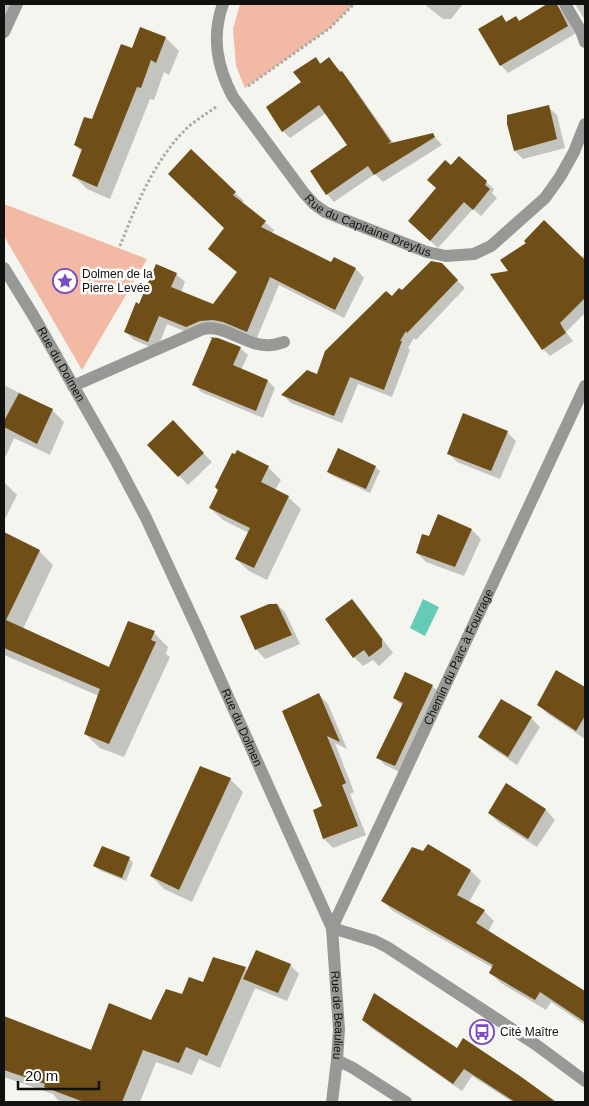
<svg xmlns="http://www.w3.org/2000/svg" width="589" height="1106" viewBox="0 0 589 1106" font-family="Arial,sans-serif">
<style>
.green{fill:#f2b9a5}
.water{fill:#63cbb6}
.shadow{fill:#0003}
.building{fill:#6f4e18}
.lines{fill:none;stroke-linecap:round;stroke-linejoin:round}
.path{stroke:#a9aaa5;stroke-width:3;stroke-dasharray:2.5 2.5;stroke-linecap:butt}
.service{stroke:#979997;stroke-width:12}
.minor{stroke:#979997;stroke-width:12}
.labels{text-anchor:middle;stroke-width:5;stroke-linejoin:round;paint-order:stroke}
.street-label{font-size:12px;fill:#11110f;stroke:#fffffe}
.poi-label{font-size:12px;fill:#11110f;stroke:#fffffe;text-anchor:start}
</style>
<rect width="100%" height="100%" fill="#f4f5ee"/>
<g class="green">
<polygon points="240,4 354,4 330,28 245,88 236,66 233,29"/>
<polygon points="4,204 147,259 82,370 4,236"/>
</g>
<polygon class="water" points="423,599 439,607 425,636 410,628"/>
<g class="shadow">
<polygon points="4,4 21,4 4,42"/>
<polygon points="424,4 463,4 451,19 443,19"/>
<polygon points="575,4 585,4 585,19 583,17"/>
<polygon points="557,5 564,13 575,34 508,73 501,65 501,17 511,28"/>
<polygon points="166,38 179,51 169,75 164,72 154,100 150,99 110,199 87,189 74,176 82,152 75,145 92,121 132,49"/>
<polygon points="316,58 322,64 329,59 349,80 394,144 433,135 442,145 383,182 375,174 334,202 327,194 311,171 349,145 326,113 290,138 283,131 303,83"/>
<polygon points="548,107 557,115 565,148 523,159 515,151 507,117"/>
<polygon points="459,158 494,189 492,193 497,198 481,216 473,209 438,248 417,229 437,189 451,167"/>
<polygon points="178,182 235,193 244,201 242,203 274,230 271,234 332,264 335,258 356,269 364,278 344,318 279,285 256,340 233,330 196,336 167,324 157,350 134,340 125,331 140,305 176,274 185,282 181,292 213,305 238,273 209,249 226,228"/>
<polygon points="585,254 585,313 566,332 573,341 550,356 543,349 581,258"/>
<polygon points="441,265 465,288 416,340 414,338 408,348 410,350 392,397 358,384 342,423 291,403 283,395 318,375 392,298"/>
<polygon points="240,348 248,355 241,370 268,381 275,388 263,418 201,392 194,384"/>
<polygon points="4,385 52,410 64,422 50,455 14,438 6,456 4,455"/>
<polygon points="173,422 212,462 188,485 149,445"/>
<polygon points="507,432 516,441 500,479 457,462 448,453"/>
<polygon points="268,467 281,480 275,490 288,497 301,509 267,580 249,571 236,559 249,533 223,520 210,508 219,489"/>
<polygon points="375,467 380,471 370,493 333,476 328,472"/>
<polygon points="4,482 17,495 4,521"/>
<polygon points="472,530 481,539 464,576 426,562 417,553 430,537"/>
<polygon points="4,533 39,551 53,565 23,629 110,669 154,633 168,647 166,654 170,657 124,757 100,748 85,734 99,696 4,655"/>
<polygon points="352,601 361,610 393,653 379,666 373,660 363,666 354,657"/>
<polygon points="276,603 285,612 300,644 265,659 256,649 241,617"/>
<polygon points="557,672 585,689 585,739 548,714 539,705"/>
<polygon points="432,686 440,693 402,773 385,765 378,758 403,706 394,698"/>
<polygon points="319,695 328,704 347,749 335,743 354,792 350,794 366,835 333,848 324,839 314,811 324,807"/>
<polygon points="531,718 540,727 517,765 489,746 480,737"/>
<polygon points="230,779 243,792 192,902 164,889 151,876"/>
<polygon points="506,785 546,810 555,820 537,847 498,822 489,813"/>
<polygon points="129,858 133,863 126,881 99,870 94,866"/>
<polygon points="471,871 481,881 469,902 484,911 494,921 488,932 585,992 585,1025 551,1002 546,1010 501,983 490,973 493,968 393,911 383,901"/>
<polygon points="290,965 299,974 287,1001 255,988 220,1068 199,1059 192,1075 156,1062 140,1102 65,1102 58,1100 53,1094 4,1077 4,1017 92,1052 152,1021 183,996 204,984 245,968 248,971"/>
<polygon points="363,1020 457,1050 486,1054 554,1102 512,1102 472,1076 462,1091 371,1028"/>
</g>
<g class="building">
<polygon points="547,4 557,4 568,26 500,66 478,29 502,15 506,22 516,16 519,21"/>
<polygon points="140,27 166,37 156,63 151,60 141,88 137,87 97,187 72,176 82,149 74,145 84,117 92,119 121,44 132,48"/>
<polygon points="316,57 320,64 329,57 340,72 342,71 391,142 387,144 433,133 435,137 374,175 368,166 326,195 310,171 347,145 319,105 282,132 266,107 301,82 293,72"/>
<polygon points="549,105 557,139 514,151 507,124 507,115"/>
<polygon points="191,149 236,192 233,195 266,221 261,227 331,262 334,257 356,268 335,310 270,277 247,332 223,322 213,320 200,321 186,327 159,316 148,342 124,332 136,302 139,304 156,264 177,273 171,287 213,304 237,272 208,249 224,228 168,174"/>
<polygon points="459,156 487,181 485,185 490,189 473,210 464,202 430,241 408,221 436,188 427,180 445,160 451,165"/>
<polygon points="544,220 585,260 585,298 560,323 566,333 542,350 490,274 508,271 500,260 526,243 524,241"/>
<polygon points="431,261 442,263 458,280 407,333 406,331 400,341 402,341 384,390 350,377 334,416 281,395 307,370 317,374 325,351 386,291 392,296 399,288 402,290"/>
<polygon points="209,337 218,338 241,347 233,365 268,380 256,411 192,385 212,338"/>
<polygon points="19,393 53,409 37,444 4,427 4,421"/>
<polygon points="463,413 508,431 491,471 447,454"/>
<polygon points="173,420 204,453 178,477 147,445"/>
<polygon points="338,448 376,466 366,489 327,472"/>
<polygon points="237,450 269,466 261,482 289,496 254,568 235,559 250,528 209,508 218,490 215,487 232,453 235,454"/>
<polygon points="438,514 472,529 455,567 416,553 422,534 429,536"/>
<polygon points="4,532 40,550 6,620 109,667 128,621 155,631 151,640 156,642 109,744 84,734 100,689 4,648"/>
<polygon points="352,599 382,639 382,647 369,657 364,650 353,658 325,619"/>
<polygon points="269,604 277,604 292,635 255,650 240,616"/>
<polygon points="556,670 585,687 585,716 576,731 537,705"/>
<polygon points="405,672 433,685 395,766 376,758 403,703 393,698"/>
<polygon points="319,693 340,742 327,736 346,783 342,785 358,826 323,839 313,810 322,806 282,711"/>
<polygon points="501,699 532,717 508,757 478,737"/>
<polygon points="200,766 231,778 179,890 150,876"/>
<polygon points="506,783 546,809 528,839 488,813"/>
<polygon points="428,844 471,870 457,895 485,910 476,923 585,991 585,1022 540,992 535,1000 489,973 493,965 381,901 412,847 423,851"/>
<polygon points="102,846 130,857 122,878 93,866"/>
<polygon points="256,950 291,964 278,993 243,979"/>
<polygon points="213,957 246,967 207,1056 186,1047 179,1063 143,1050 122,1102 84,1102 44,1087 45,1084 4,1070 4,1016 91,1050 109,1003 151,1020 166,989 182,994 189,977 203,982"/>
<polygon points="374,993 457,1048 463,1038 520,1076 556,1102 515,1102 464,1069 453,1084 362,1020"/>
</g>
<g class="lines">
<g class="path">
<polyline points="248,86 330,28 354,4"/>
<path d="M120 246C136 205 155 159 187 128 196 120 206 114 216 107"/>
</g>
<path class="service" d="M73 386 203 329C227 324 247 348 272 345 276 345 280 343 284 342"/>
<g class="minor">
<path id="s1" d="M223 4C211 37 217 67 233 97L304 193 314 204 325 212 427 252 446 256 474 254 491 246 545 198 560 177 574 152 585 124"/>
<polyline points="565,4 582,33 585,42"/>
<polyline points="4,32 17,4"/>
<path id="s2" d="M4 268 33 315 116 461 146 518 198 630 332 928 339 1029 337 1060 332 1102"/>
<path id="s3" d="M332 928 585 386"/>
<polyline points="332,928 375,941 387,947 535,1044 585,1081"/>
<polyline points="337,1060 353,1068 406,1102"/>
</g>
</g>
<defs>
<symbol id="sight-ring" viewBox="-11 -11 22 22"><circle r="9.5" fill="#fffffe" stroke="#794bc4" stroke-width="1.5"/><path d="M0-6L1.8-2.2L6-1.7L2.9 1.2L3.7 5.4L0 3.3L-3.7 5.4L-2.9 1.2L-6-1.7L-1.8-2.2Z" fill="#794bc4"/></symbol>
<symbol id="bus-ring" viewBox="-11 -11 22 22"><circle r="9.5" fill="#fffffe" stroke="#794bc4" stroke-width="1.5"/><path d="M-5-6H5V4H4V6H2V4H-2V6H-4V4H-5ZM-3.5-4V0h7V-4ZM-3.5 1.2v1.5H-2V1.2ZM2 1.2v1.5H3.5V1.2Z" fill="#794bc4"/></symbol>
</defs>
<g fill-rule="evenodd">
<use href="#sight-ring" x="51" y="267" width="28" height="28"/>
<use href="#bus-ring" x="468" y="1018" width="28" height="28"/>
</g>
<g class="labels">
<g class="street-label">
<text dy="4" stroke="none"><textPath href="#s1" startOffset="289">Rue du Capitaine Dreyfus</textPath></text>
<text dy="4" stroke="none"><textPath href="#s2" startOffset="112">Rue du Dolmen</textPath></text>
<text dy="4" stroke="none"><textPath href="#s3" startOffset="299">Chemin du Parc à Fourrage</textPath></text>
<text dy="4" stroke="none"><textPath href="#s2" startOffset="518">Rue du Dolmen</textPath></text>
<text dy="4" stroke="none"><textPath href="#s2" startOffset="825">Rue de Beaulieu</textPath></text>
</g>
<g class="poi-label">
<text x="82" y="278">Dolmen de la<tspan x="82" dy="14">Pierre Levée</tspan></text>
<text x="500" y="1036">Cité Maître</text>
</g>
</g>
<rect width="589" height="1106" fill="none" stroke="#11110f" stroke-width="10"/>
<path d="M18 1081v8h81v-8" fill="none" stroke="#11110f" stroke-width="2.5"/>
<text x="25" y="1081" font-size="15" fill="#11110f" stroke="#fffffe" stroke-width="4" paint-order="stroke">20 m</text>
</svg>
